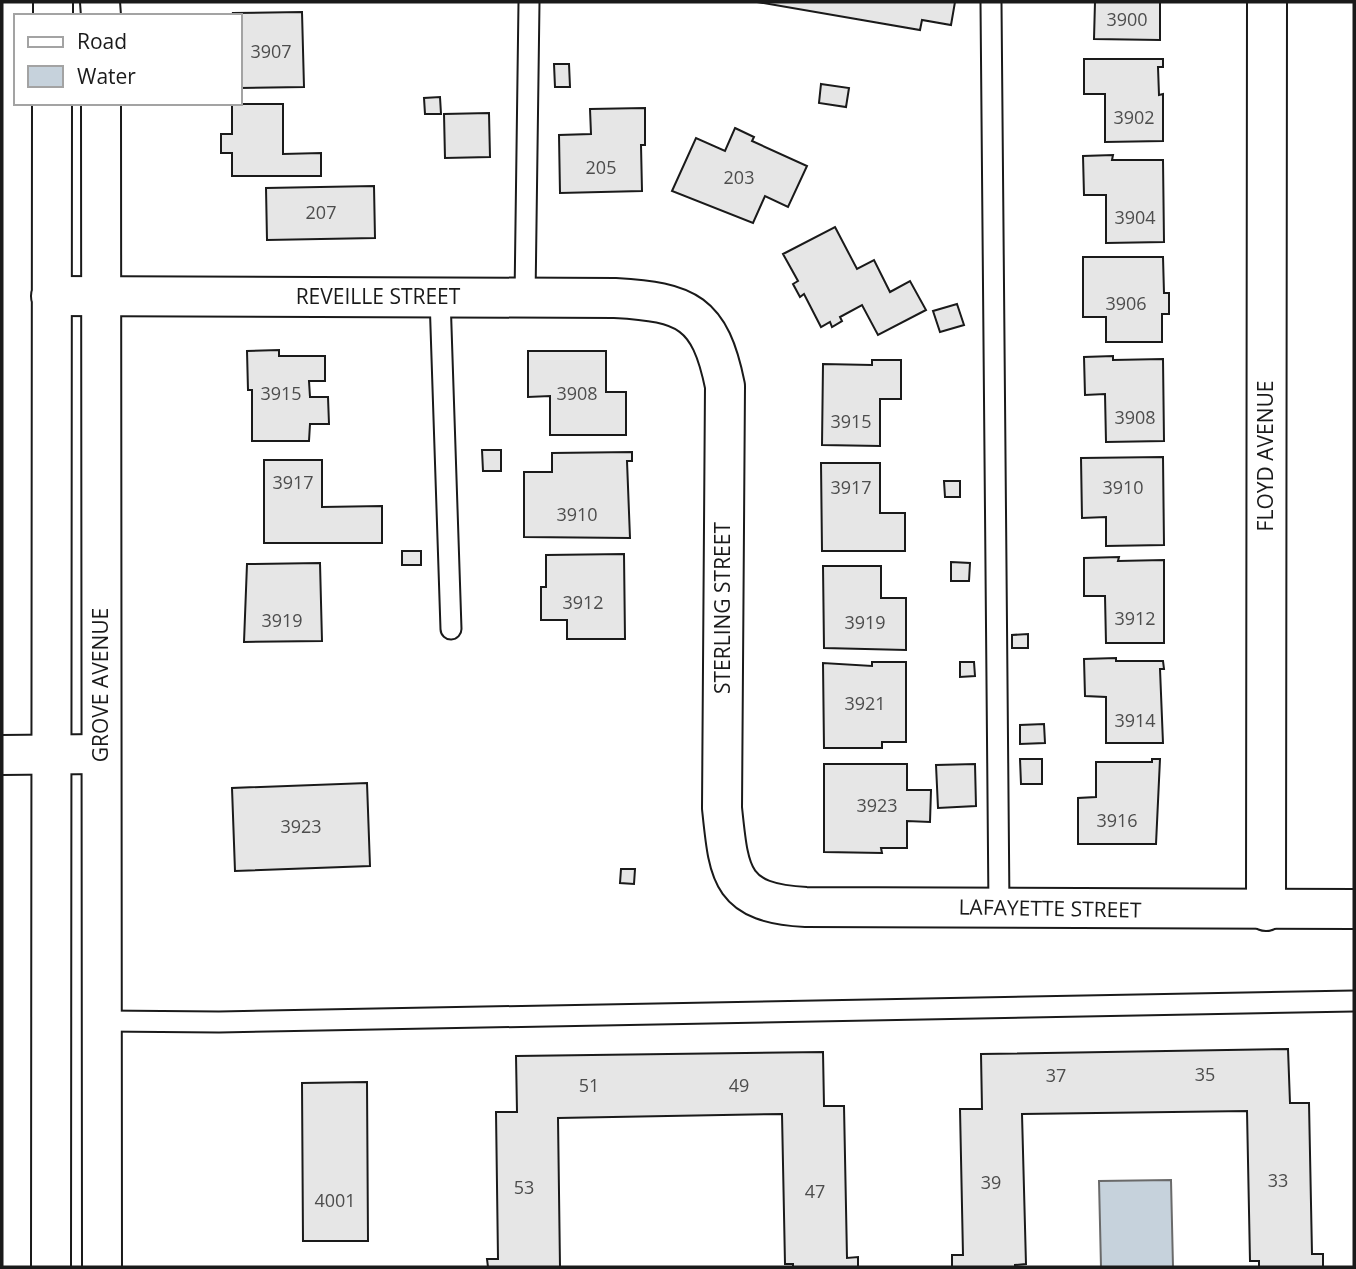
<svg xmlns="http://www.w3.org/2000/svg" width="1356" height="1269" viewBox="0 0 1356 1269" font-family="'Open Sans',sans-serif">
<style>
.water{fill:#c6d2dc;stroke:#6a6a6a;stroke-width:2}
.building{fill:#e6e6e6;stroke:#1a1a1a;stroke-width:2}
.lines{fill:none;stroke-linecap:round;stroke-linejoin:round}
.lane-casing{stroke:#1a1a1a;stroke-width:23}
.street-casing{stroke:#1a1a1a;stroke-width:42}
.secondary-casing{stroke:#1a1a1a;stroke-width:42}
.lane{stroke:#fff;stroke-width:19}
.street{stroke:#fff;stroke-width:38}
.secondary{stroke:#fff;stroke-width:38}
.labels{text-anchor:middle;stroke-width:5;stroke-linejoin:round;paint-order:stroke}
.number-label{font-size:18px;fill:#4d4d4d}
.street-label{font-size:21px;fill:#1a1a1a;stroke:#fff}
</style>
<rect width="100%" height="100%" fill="#fff"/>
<polygon class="water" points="1171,1180 1173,1267 1101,1267 1099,1181"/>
<g class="building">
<polygon points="757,2 955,2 951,25 922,20 920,30"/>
<polygon points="1095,2 1160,2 1160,40 1094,39"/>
<polygon points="302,12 304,87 240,88 240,16 232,13"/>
<polygon points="1084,59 1163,59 1163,67 1158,67 1159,95 1163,94 1163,141 1105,142 1105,94 1084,94"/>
<polygon points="554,64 569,64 570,87 555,87"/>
<polygon points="821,84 849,88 846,107 819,103"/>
<polygon points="440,97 441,114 425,114 424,98"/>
<polygon points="232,104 283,104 283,154 321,153 321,176 232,176 232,153 221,153 221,134 232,134"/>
<polygon points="645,108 645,145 641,145 642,191 560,193 559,135 591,134 590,109"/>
<polygon points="489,113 490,157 445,158 444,114"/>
<polygon points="735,128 754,137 752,141 807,166 788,207 765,196 753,223 672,191 696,138 725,151"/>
<polygon points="1113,155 1112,160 1163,160 1164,242 1106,243 1106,195 1084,195 1083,156"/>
<polygon points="374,186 375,238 267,240 266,188"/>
<polygon points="835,227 857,269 874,260 890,292 910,281 926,310 878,335 862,305 840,317 842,321 832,327 830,322 821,327 804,294 800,297 793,284 798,281 783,254"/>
<polygon points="1083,257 1163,257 1164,293 1169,293 1169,314 1162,314 1162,342 1106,342 1106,317 1083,317"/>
<polygon points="957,304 964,325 940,332 933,311"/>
<polygon points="279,350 279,356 325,356 325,381 309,381 310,397 328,397 329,424 310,424 309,441 252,441 252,390 248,390 247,351"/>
<polygon points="528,351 606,351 606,392 626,392 626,435 550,435 550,396 528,397"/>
<polygon points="1113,356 1113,360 1163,359 1164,441 1106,442 1105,394 1085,395 1084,357"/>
<polygon points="872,360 901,360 901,399 880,399 880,446 822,445 823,364 872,365"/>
<polygon points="482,450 501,450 501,471 483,471"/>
<polygon points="632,452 632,461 627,461 630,538 524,537 524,472 552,472 552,453"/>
<polygon points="1163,457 1164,545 1106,546 1106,517 1082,518 1081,458"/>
<polygon points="264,460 322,460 322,507 382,506 382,543 264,543"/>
<polygon points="821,463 880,463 880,513 905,513 905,551 822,551"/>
<polygon points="944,481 960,481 960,497 945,497"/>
<rect x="402" y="551" width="19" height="14"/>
<polygon points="624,554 625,639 567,639 567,620 541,620 541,587 546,587 546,555"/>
<polygon points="1119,557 1118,561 1164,560 1164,643 1106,643 1105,596 1084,596 1084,558"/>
<polygon points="951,562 970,563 969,581 951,581"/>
<polygon points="320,563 322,641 244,642 247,564"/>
<polygon points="823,566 881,566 881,598 906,598 906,650 824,648"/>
<polygon points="1028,634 1028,648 1012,648 1012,635"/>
<polygon points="1116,658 1116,661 1163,661 1164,669 1160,669 1163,743 1106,743 1106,697 1085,696 1084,659"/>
<polygon points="872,662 906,662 906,742 882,742 882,748 824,748 823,663 872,666"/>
<polygon points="960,662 974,662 975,676 960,677"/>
<polygon points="1044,724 1045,743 1020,744 1020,725"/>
<polygon points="1020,759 1042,759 1042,784 1021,784"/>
<polygon points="1152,759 1160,759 1156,844 1078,844 1078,798 1096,797 1096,762 1152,762"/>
<polygon points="824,764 907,764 907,790 931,790 930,822 907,821 907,848 881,848 882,853 824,852"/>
<polygon points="975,764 976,806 938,808 936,765"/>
<polygon points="367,783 370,866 235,871 232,788"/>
<polygon points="621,869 635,869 634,884 620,883"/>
<polygon points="1288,1049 1290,1103 1309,1103 1312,1254 1323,1254 1323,1267 1259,1267 1259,1261 1250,1261 1247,1111 1022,1114 1026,1264 1015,1265 1015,1267 952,1267 952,1255 963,1255 960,1109 982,1109 981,1054"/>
<polygon points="823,1052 824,1106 844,1106 847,1258 858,1257 858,1267 793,1267 793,1264 785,1264 782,1114 558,1118 560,1267 488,1267 487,1259 498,1259 496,1112 517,1112 516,1056"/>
<polygon points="367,1082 368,1241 303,1241 302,1083"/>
</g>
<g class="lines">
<defs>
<g id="lane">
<polyline points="991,2 999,908"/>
<polyline points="440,297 451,629"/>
<polyline points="525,298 529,2"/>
<polyline points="104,1021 219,1022 1354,1001"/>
</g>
<g id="street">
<path d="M51 296 615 298C687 302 710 312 725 386L722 808C729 875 730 903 806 907L1354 909"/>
<polyline points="2,755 101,754"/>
<polyline points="1266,911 1267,2"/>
</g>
<g id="secondary">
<polyline points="100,2 101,16"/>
<polyline points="53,16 53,2"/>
<polyline points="101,103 102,1267"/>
<polyline points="51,1267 52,103"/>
</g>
</defs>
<use href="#lane" class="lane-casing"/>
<use href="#street" class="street-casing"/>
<use href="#secondary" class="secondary-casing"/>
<use href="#lane" class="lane"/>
<use href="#street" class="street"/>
<use href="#secondary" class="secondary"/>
</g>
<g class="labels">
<g class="number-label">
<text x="1127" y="26">3900</text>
<text x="271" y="58">3907</text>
<text x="1134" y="124">3902</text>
<text x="601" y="174">205</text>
<text x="739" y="184">203</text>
<text x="321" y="219">207</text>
<text x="1135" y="224">3904</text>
<text x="1126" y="310">3906</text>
<text x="281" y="400">3915</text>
<text x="577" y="400">3908</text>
<text x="1135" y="424">3908</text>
<text x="851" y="428">3915</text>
<text x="293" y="489">3917</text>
<text x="851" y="494">3917</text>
<text x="1123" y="494">3910</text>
<text x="577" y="521">3910</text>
<text x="583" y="609">3912</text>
<text x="1135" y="625">3912</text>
<text x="282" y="627">3919</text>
<text x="865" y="629">3919</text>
<text x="865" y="710">3921</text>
<text x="1135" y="727">3914</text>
<text x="877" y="812">3923</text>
<text x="1117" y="827">3916</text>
<text x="301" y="833">3923</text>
<text x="1205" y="1081">35</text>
<text x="1056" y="1082">37</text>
<text x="589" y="1092">51</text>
<text x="739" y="1092">49</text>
<text x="1278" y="1187">33</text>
<text x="991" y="1189">39</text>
<text x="524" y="1194">53</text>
<text x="815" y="1198">47</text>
<text x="335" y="1207">4001</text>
</g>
<g class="street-label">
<text x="378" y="304">REVEILLE STREET</text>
<text transform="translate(1266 456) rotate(-90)" y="7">FLOYD AVENUE</text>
<text transform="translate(723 608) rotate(-90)" y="7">STERLING STREET</text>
<text transform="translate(101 685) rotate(-90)" y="7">GROVE AVENUE</text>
<text transform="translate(1050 909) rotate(1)" y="7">LAFAYETTE STREET</text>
</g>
</g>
<rect width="1356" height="1269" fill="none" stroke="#1a1a1a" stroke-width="7"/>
<rect x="14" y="14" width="228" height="91" fill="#ffffff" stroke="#a3a3a3" stroke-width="2"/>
<rect x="28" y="37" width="35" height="10" fill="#ffffff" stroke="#a3a3a3" stroke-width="2"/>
<text x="77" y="49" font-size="21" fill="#1a1a1a">Road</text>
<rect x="28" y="66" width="35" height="21" fill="#c6d2dc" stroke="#a3a3a3" stroke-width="2"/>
<text x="77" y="84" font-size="21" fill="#1a1a1a">Water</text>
</svg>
